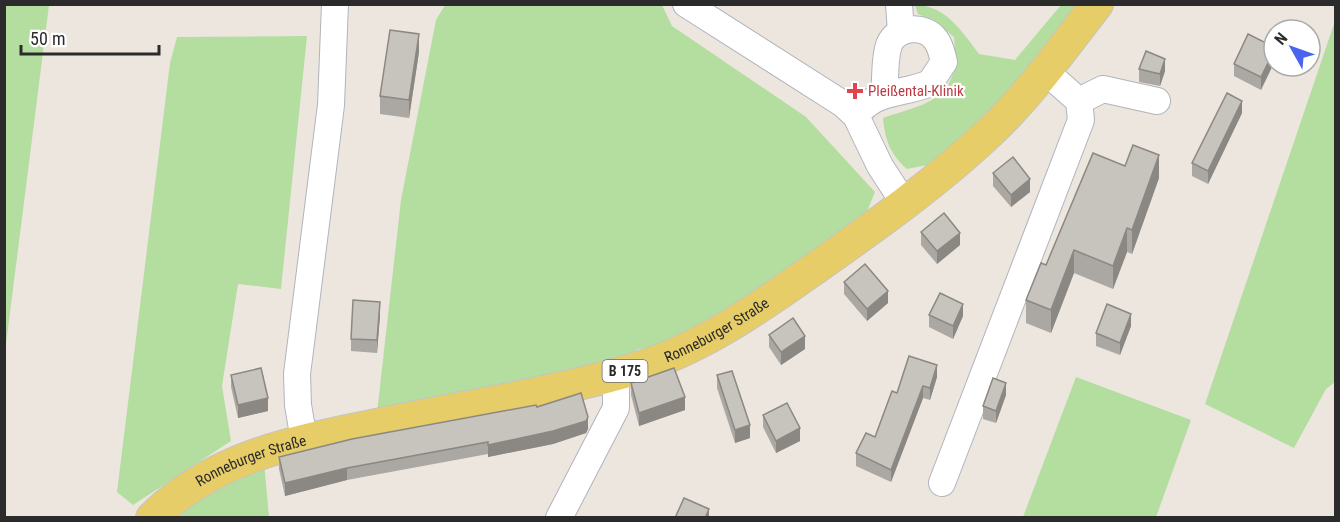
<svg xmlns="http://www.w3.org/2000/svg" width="1340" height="522" viewBox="0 0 1340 522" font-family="'Roboto Condensed',sans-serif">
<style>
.green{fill:#b3de9f}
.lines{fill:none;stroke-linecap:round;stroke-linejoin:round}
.minor-casing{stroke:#b1b4bd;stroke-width:28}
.major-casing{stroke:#c4c4c4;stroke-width:34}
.minor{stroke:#fff;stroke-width:26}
.major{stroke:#e7cd68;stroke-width:32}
.wall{fill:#aba8a3}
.shaded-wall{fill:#8b8884}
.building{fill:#c7c3bd;stroke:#8b8884;stroke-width:1.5}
.health-dot{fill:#e0444e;stroke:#fff;stroke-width:2}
.labels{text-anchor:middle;stroke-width:4.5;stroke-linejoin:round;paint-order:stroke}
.shield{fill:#fff;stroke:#6b6b6b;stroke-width:1.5}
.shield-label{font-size:14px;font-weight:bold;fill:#2b2b2b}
.health-label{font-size:15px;fill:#be3a42;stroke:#fff;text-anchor:start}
.street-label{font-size:15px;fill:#2b2b2b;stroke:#fff}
</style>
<rect width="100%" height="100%" fill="#ece6de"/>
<g class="green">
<polygon points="5,4 49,5 5,352 4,5"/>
<polygon points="445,5 662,5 672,26 806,117 875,192 864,219 827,241 815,255 765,290 665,346 639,349 613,363 377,413 401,200 436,20"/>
<path d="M915 5C946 5 962 32 979 54L1015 60 1061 5H1079L1004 95 955 143 927 165 907 169C890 154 885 140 883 118 932 102 961 99 954 37L935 21 918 14Z"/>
<polygon points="1335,21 1335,382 1326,389 1294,448 1205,404"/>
<polygon points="307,36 281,289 238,284 222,386 231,441 133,505 117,492 170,63 177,37"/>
<polygon points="1076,377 1191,420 1156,517 1023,517"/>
<polygon points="264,462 269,517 168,518"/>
</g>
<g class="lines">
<defs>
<g id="minor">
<polyline points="686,4 843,104 856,116 880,166 904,203"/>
<polyline points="899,4 901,32"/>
<polyline points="1045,71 1079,101 1103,89 1157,101"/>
<path d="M856 116C875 89 903 95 930 83L944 62C942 54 941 47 936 40 925 24 896 26 889 45 884 59 886 78 884 93"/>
<polyline points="304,440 298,405 297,374 331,105 335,4"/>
<polyline points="942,483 1081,120 1079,101"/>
<polyline points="559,518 616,408 616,374"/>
</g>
<g id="major">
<path id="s1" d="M152 518C217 453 305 440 391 422 474 405 560 392 641 367 705 346 760 307 814 269 875 226 936 183 990 132 1030 94 1063 48 1097 4"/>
</g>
</defs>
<use href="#minor" class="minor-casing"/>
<use href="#major" class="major-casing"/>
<use href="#minor" class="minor"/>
<use href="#major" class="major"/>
</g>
<g class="wall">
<polygon points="1274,47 1261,90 1234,76 1234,64"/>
<polygon points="419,52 409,118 380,114 380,96"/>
<polygon points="1139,69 1165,71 1160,86 1139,82"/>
<polygon points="1242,113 1208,184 1192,176 1192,163"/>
<polygon points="993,173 1030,192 1011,207 993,186"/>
<polygon points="1159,178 1132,254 1127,252 1113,289 1074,273 1051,333 1026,323 1026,300 1046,265"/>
<polygon points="921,232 960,245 937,264 921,245"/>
<polygon points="844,282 888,303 867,321 844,294"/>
<polygon points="380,315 377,353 351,351 351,339"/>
<polygon points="929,315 963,316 953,339 929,327"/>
<polygon points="1131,326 1120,355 1096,346 1096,333"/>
<polygon points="769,335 805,349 781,365 769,347"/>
<polygon points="231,375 268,411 238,418 231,387"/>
<polygon points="717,375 750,438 735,443 717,388"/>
<polygon points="937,377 930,400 923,398 891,482 856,466 856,453 875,437 897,393"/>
<polygon points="631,383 685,410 639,426 631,395"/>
<polygon points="1006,395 996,423 983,419 983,406"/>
<polygon points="537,407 588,429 586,433 553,444 488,457 488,454 347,480 285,496 279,469 279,457"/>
<polygon points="763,415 800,441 776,453 763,427"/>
</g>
<g class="shaded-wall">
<polygon points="419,34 419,52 409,118 409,100"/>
<polygon points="1274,51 1274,63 1261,90 1261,77"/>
<polygon points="1165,59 1165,71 1160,86 1160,74"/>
<polygon points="1242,101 1242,113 1208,184 1208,171"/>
<polygon points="1159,155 1159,178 1132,254 1132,230"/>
<polygon points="1030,179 1030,192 1011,207 1011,195"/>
<polygon points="1127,228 1127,252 1113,289 1113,266"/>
<polygon points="960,233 960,245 937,264 937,251"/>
<polygon points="1074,250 1074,273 1051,333 1051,310"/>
<polygon points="888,291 888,303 867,321 867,309"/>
<polygon points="380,302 380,315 377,353 377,340"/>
<polygon points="963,304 963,316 953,339 953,326"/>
<polygon points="1131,314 1131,326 1120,355 1120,343"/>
<polygon points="805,336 805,349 781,365 781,352"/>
<polygon points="937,365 937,377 930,400 930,388"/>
<polygon points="1006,383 1006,395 996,423 996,411"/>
<polygon points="923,386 923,398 891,482 891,470"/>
<polygon points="685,397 685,410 639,426 639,413"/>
<polygon points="268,398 268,411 238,418 238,405"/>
<polygon points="588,417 588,429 586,433 553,444 488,457 488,445"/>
<polygon points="750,425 750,438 735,443 735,430"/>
<polygon points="800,428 800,441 776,453 776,441"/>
<polygon points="347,468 347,480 285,496 285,483"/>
<polygon points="709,509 709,518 705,518"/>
</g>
<g class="building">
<polygon points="390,30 419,34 409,100 380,96"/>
<polygon points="1248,34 1274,47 1274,51 1261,77 1234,64"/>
<polygon points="1146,51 1165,59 1160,74 1139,69"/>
<polygon points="1227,93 1242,101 1208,171 1192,163"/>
<polygon points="1133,145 1159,155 1132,230 1127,228 1113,266 1074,250 1051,310 1026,300 1041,263 1046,265 1093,153 1125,166"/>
<polygon points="1013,157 1030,179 1011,195 993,173"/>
<polygon points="944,213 960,233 937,251 921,232"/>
<polygon points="865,264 888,291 867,309 844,282"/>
<polygon points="940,293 963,304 953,326 929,315"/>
<polygon points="353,300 380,302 377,340 351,339"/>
<polygon points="1107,304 1131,314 1120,343 1096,333"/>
<polygon points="793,318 805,336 781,352 769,335"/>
<polygon points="909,356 937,365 930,388 923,386 891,470 856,453 866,433 875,437 892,391 897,393"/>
<polygon points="261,368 268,398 238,405 231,375"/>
<polygon points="674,368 685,397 639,413 631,383"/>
<polygon points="732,371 750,425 735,430 717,375"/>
<polygon points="993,378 1006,383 996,411 983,406"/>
<polygon points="581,393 588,417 586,421 553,431 488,445 488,442 347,468 285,483 279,457 352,439 536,405 537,407"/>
<polygon points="787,403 800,428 776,441 763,415"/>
<polygon points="684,498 709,509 705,518 675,518"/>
</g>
<path class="health-dot" d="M852 82h6v6h6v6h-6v6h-6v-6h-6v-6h6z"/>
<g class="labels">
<rect class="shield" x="602.5" y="360" width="45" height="22" rx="4.5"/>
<g class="shield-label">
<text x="625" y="376">B 175</text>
</g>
<g class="health-label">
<text x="868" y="96">Pleißental-Klinik</text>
</g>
<g class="street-label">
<text dy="5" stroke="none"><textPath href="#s1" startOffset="602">Ronneburger Straße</textPath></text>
<text dy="5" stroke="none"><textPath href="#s1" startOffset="116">Ronneburger Straße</textPath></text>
</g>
</g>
<rect width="1340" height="522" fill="none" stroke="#2b2b2b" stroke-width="12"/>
<g transform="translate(1292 48) rotate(310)"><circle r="28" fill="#ffffff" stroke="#aaaaaa" stroke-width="1.5"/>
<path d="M0-4.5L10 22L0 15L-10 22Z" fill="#4a64ed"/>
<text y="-9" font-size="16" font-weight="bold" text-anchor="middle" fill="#2b2b2b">N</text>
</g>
<path d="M21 45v9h138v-9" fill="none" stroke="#2b2b2b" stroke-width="3"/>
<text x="30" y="45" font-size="18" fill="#2b2b2b" stroke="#ffffff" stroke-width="4.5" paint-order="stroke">50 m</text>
</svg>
